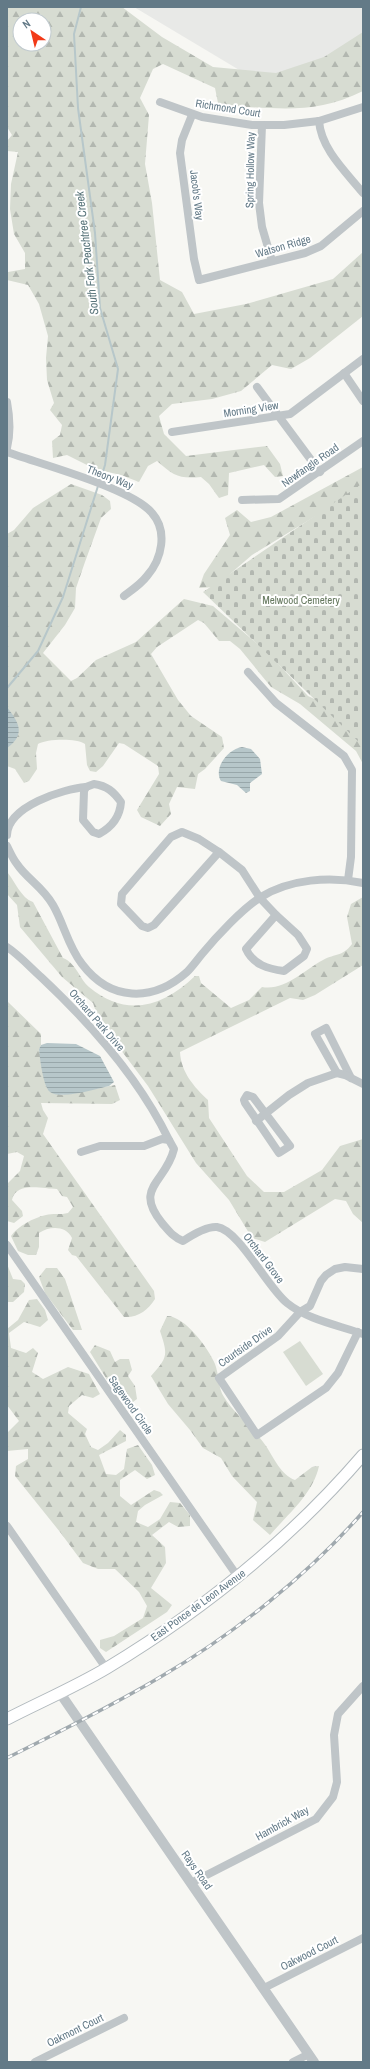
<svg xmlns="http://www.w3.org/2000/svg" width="370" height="2069" viewBox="0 0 370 2069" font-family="'Archivo Narrow',sans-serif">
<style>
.built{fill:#e8e9e7}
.forest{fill:url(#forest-firs);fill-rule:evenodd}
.cemetery{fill:url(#cemetery-stones)}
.garden{fill:#d7dcd2}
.water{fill:url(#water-rules)}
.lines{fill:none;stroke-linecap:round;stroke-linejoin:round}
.stream{stroke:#b7c7ca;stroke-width:2}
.secondary-casing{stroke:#b1b9bd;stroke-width:13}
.minor{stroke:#bfc5c8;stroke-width:8}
.tertiary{stroke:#bfc5c8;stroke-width:10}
.secondary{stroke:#fff;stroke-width:11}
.rail-casing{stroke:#a0a9ae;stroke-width:3.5}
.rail{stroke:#fff;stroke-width:2;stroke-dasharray:6;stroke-linecap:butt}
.labels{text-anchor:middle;stroke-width:4;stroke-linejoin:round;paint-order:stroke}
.street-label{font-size:11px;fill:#637a87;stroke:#fff}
.park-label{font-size:11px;fill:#66795f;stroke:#fff}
.water-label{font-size:12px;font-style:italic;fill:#5a767c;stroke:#fff}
</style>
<defs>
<pattern id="forest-firs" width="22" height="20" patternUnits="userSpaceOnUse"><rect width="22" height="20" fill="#d7dcd2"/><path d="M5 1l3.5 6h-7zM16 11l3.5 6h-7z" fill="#b2b7b0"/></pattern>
<pattern id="cemetery-stones" width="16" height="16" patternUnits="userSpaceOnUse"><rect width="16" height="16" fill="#d7dcd2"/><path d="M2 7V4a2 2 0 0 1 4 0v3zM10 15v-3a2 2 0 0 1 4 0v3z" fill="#b2b7b0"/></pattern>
<pattern id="water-rules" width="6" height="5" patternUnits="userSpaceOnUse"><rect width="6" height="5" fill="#b7c7ca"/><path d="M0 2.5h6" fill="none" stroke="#98a7aa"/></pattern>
</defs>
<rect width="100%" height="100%" fill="#f7f7f3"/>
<polygon class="built" points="134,7 363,7 363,52 293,102"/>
<g class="forest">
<path d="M7 7H122L162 37 213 67 276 73 324 57 363 32V91C315 115 279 108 228 106L218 103 215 88 163 64 153 69 140 98 149 115 145 164 152 203 160 280 182 292 194 314 246 304 333 279 363 252V316L310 358 291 369 272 365 241 391 212 399 172 404 159 416 164 434 186 456 267 446 280 464 283 476 275 477 264 465 229 473 228 495 219 498 209 484 201 477C179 479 174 476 157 461L148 466 139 482 121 475 95 469 67 455 53 458 52 441 60 435 62 425 50 410 54 403 47 380 46 358 48 336 39 304 28 285 7 280 8 272 25 269V253L14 234 10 209 11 184 18 152 7 151V141L12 135 7 127ZM20 20H44V44H20Z"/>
<polygon points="363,467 363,487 252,555 215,587 199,588 204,574 230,535 225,518 237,510 251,522 271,517"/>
<path d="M71 484 102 495 110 501 111 509 101 518 85 562 76 588 75 608 65 625 43 653 71 681 77 678 96 660 136 642 184 599 213 606 268 653 308 696 331 707 363 735V764L356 751 300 704 271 687 240 649 230 641H219L204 623 198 620 157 647 151 654 178 700 191 716 222 737 224 748 205 769 198 774 195 789 177 787 169 804 171 814 160 826 141 817 137 810 159 774 158 766 124 744 119 743 103 766 96 772 90 771 87 765 85 744C76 738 47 739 38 744L36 753 37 769 29 781 24 783 15 769 7 766V534L14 530 33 508Z"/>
<path d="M7 872C15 881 21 898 33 902L63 958C76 963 79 978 89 987 126 1018 163 1007 195 976H199L201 983 231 1008 249 1000 262 987C285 991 304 970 323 960 336 953 342 957 352 944L347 917 351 904 363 897V965L315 995 303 1000 290 998 180 1052C181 1072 194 1087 208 1100L209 1118 247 1176 264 1192H284L322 1170 340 1146 363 1139V1223L353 1214 346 1201 335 1199 265 1242 252 1238 229 1200 196 1163 148 1086 99 1021 93 1003 62 977 20 927 17 905 7 894Z"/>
<path d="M7 1001 41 1034V1045L39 1049 50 1092 62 1095 115 1085 120 1100 112 1104 41 1103 43 1110 48 1118 43 1134 154 1291 155 1299C148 1310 138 1318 124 1317L76 1256 72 1255 68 1250 72 1238C66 1225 49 1226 39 1233V1247L36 1255H28L18 1251 11 1236C18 1226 33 1218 46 1215 52 1213 61 1215 68 1213L73 1207 67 1197 62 1196 57 1189C43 1189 16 1181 12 1200L22 1211 23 1216 14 1223 7 1221V1184L20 1171 24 1156 17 1152 7 1154Z"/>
<polygon points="7,1264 13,1279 21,1280 25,1284 24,1292 13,1302 7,1302"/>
<polygon points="46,1268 57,1268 65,1279 82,1330 73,1330 45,1293 39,1277"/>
<polygon points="37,1299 45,1310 48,1320 40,1327 24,1322 9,1333 11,1348 26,1353 33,1348 38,1353 32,1372 43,1379 68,1367 89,1374 100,1394 93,1398 82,1395 69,1406 68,1413 87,1429 85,1434 91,1447 98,1450 108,1443 120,1430 126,1435 126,1441 99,1455 106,1474 116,1475 124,1469 127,1449 138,1445 152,1465 155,1475 147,1479 135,1470 120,1480 120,1496 131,1505 154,1490 160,1492 163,1495 145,1505 138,1511 136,1522 148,1527 160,1519 170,1502 180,1503 190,1515 190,1526 178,1527 169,1522 152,1535 165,1547 166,1563 151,1588 172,1605 167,1612 106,1652 100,1648 100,1640 114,1636 143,1618 147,1606 139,1592 115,1569 98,1569 83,1563 60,1532 15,1476 16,1466 28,1459 28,1449 7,1451 7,1433 19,1421 7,1405 7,1329 18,1320 29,1300"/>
<path d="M167 1316C185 1316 209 1349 215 1364 219 1374 218 1388 224 1397 235 1415 254 1428 266 1446 274 1458 281 1475 295 1480L312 1467 319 1466C313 1494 288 1514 270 1535L253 1520 257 1502 232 1476 221 1458 203 1448 190 1430 168 1404 151 1376C168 1357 168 1355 160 1331Z"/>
<polygon points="95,1345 110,1351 115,1362 120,1359 129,1359 132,1370 128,1376 135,1386 137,1399 129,1405 117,1396 90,1352"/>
</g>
<polygon class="cemetery" points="363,483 363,746 203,592"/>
<polygon class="garden" points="300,1341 323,1374 306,1386 283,1352"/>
<g class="water">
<path d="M7 707C19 723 26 734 7 748Z"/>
<path d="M242 747 251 749 260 759 262 774 250 783V791L246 793 237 785 221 781C213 768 228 749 242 747Z"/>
<path d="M47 1043 76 1044 100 1056 114 1082 109 1086C96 1089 60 1100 50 1092 43 1086 40 1059 39 1049L41 1045Z"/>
</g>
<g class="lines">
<g class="stream">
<polyline points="81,7 74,34 78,108 95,233 100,308 118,369 105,465 100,481"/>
<polyline points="7,688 38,651 63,597 98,486"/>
</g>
<defs>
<path id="secondary" d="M7 1719C40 1702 75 1687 107 1668 203 1610 290 1540 363 1455"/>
</defs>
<use href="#secondary" class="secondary-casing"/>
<g class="minor">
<polyline points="160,102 202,117 252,125 284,125 319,121 363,107"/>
<polyline points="192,115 182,140 180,153 194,259 199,280 305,253 321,246 363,211"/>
<path d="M319 121C321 149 346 172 363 193"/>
<polyline points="262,125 259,203 262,227 272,261"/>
<polyline points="344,373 363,401"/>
<polyline points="257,387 320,472"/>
<path d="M7 402C10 418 11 432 7 448"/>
<polyline points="172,432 290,414 363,359"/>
<path d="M7 452C40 464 131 488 152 513 168 531 162 559 147 576 141 584 132 590 124 596"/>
<polyline points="242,500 279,499 363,441"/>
<polyline points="248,672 276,703 344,756 352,770 351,857 348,880"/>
<path d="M94 784C107 786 113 791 121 802 120 816 112 827 99 834L93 832 83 820 84 791 86 787Z"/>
<polygon points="182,832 199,839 219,852 154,925 148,928 142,926 121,904 122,894 171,837"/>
<path d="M7 835C8 806 63 789 86 787"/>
<path d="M7 846C10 852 13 859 17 864 26 878 43 887 53 905 64 924 68 946 82 964 110 1001 152 1003 187 972 192 967 197 960 202 954 216 937 243 908 261 897 290 879 330 876 363 883"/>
<polyline points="219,852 242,870 260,898 276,915"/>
<path d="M276 915 298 935 307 949 304 956 284 971C269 969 253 965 246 949Z"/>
<path d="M7 947C19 955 30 967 41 977 90 1023 140 1080 169 1140"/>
<polyline points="337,1073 315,1034 326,1028 351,1078"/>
<polygon points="247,1095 253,1097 290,1146 279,1153 245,1103 244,1100"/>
<polyline points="256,1121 289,1095 308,1083 337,1073 345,1075 363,1084"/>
<path d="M81 1152 100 1146H144L162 1139 169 1140 174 1149C166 1183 133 1187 162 1223 169 1231 173 1237 183 1241 192 1235 206 1226 217 1227 239 1230 267 1287 287 1303 308 1320 338 1325 363 1334"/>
<polyline points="7,1245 238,1577"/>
<polyline points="358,1332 338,1373 326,1388 257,1435 219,1378 278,1336 300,1312 310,1306 321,1281 326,1275 335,1269 345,1267 363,1269"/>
<polyline points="7,1526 106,1668"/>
<polyline points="191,1883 316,1819 333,1797 337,1782 334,1735 338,1714 363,1686"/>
<polyline points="264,1988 363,1938"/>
<polyline points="35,2062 124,2018"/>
<polyline points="293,2062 309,2054"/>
</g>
<polyline class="tertiary" points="60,1693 314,2062"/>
<use href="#secondary" class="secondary"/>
<defs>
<path id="rail" d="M7 1758C59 1732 112 1706 162 1676 234 1634 308 1575 363 1512"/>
</defs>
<use href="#rail" class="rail-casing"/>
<use href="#rail" class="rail"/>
</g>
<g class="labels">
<g class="street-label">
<text transform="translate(228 108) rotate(9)" y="4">Richmond Court</text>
<text transform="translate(250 170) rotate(-89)" y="4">Spring Hollow Way</text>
<text transform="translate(197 195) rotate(83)" y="4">Jacob's Way</text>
<text transform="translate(283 246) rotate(-16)" y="4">Watson Ridge</text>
<text transform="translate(251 409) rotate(-9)" y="4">Morning View</text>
<text transform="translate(310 465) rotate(-35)" y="4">Newfangle Road</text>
<text transform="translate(110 477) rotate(21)" y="4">Theory Way</text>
<text transform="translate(97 1020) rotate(49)" y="4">Orchard Park Drive</text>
<text transform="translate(264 1258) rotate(53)" y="4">Orchard Grove</text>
<text transform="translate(245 1346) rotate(-35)" y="4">Courtside Drive</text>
<text transform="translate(131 1405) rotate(55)" y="4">Sagewood Circle</text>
<text transform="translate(198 1605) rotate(-36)" y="4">East Ponce de Leon Avenue</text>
<text transform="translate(282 1823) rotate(-29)" y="4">Hambrick Way</text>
<text transform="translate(197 1870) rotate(55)" y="4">Rays Road</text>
<text transform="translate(309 1953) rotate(-27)" y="4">Oakwood Court</text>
<text transform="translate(75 2030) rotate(-26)" y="4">Oakmont Court</text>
</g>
<g class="park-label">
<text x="301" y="604">Melwood Cemetery</text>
</g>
<g class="water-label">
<text transform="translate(87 253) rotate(-97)" y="4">South Fork Peachtree Creek</text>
</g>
</g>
<rect width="370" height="2069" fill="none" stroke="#637a87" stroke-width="16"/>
<g transform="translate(32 32) rotate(325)"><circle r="19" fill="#ffffff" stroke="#c1cacf"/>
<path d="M0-3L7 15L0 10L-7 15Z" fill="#f23a18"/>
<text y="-6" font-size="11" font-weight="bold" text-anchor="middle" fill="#637a87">N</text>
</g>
</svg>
